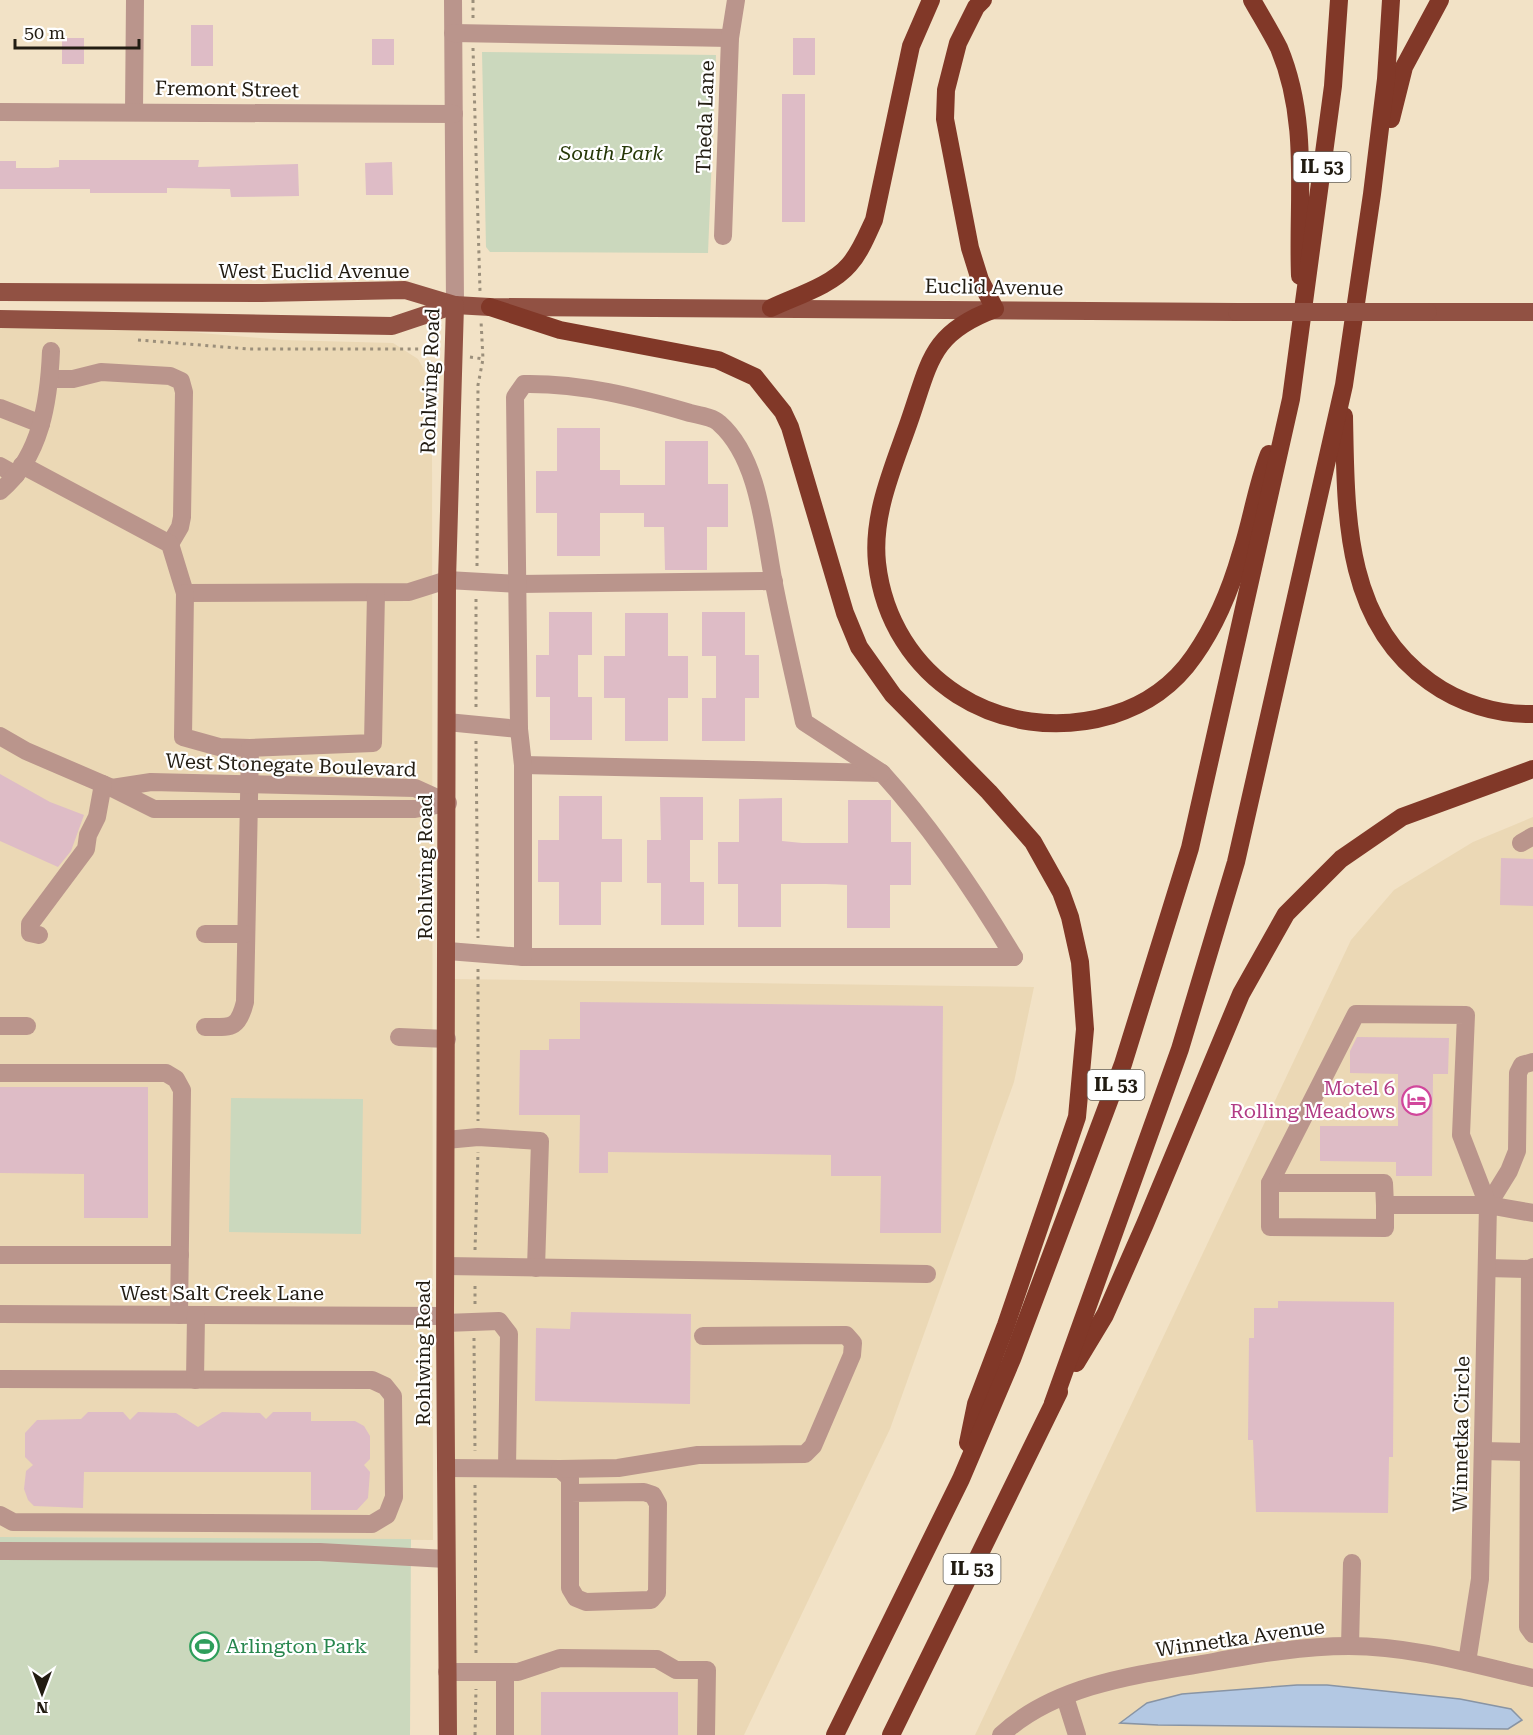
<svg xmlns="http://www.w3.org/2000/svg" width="1533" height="1735" viewBox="0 0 1533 1735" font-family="'Roboto Serif',serif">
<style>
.built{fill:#ebd8b5}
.green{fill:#cbd8bd}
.water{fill:#b3c8e3;stroke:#8894a4;stroke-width:1.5}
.building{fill:#debcc6}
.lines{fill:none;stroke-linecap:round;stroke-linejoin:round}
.path{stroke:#9b8f7b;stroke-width:3;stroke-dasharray:3 4.5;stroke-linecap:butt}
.minor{stroke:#ba958c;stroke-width:18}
.major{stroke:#915143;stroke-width:18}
.highway{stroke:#813828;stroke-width:18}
.major-bridge{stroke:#915143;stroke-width:18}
.labels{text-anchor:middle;stroke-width:4.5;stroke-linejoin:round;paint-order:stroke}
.shield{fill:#fff;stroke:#646059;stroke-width:1.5}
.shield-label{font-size:18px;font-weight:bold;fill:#221c12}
.street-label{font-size:20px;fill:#221c12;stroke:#fff}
.park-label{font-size:20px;font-style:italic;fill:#263807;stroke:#fff}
.hotel-label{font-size:20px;fill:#b23c85;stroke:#fff;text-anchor:end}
.leisure-label{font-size:20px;fill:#27864d;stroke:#fff;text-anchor:start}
</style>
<rect width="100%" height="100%" fill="#f2e2c6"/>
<g class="built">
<polygon points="0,326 119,326 282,340 393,343 418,359 429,379 432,413 433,1540 0,1537"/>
<polygon points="1533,817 1533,1735 975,1735 1351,940 1394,890 1473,842"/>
<polygon points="448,979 1034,987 1014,1082 890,1429 744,1735 448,1735"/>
</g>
<g class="green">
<polygon points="482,52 716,55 708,253 490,252 486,247"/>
<polygon points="231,1098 363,1099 361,1234 229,1232"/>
<polygon points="0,1537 411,1539 410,1735 0,1735"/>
</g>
<polygon class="water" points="1297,1685 1327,1685 1460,1699 1511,1709 1522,1720 1508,1729 1158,1725 1120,1723 1147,1703 1182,1694"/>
<g class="building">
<rect x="191" y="25" width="22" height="41"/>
<rect x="62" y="38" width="22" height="26"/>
<rect x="793" y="38" width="22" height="37"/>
<rect x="372" y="39" width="22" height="26"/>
<rect x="782" y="94" width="23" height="128"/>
<polygon points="59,160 199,160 198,167 298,164 299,196 231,197 230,189 167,188 167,193 90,193 90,189 0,189 0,161 16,161 16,168 49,168 59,167"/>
<polygon points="392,162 393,195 366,195 365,163"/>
<polygon points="557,428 600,428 600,470 620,470 620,485 665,485 665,441 708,441 708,484 728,484 728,527 707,527 707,570 665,570 664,527 644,527 644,513 600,513 600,556 557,556 557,513 536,513 536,471 557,471"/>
<polygon points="549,612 592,612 592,655 578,655 578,697 592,697 592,740 550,740 550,697 536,697 536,655 549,655"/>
<polygon points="702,612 745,612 745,655 759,655 759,698 745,698 745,741 702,741 702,698 716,698 716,656 702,656"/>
<polygon points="625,613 668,613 668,656 688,656 688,698 668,698 668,741 625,741 625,698 604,698 604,656 625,656"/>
<polygon points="0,774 50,802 84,815 71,851 58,867 0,841"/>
<polygon points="559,796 602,796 602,839 622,839 622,882 601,882 601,925 559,925 559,882 538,882 538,840 559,840"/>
<polygon points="660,797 703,797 703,840 690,840 690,882 704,882 704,925 661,925 661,883 647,883 647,840 661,840"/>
<polygon points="782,798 782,841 802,843 848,843 848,800 891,800 891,842 911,842 911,885 890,885 890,928 847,928 847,885 826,884 781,884 781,927 738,927 738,884 718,884 718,842 739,842 739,799"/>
<polygon points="1501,858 1533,859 1533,906 1500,905"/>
<polygon points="580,1002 943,1006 941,1233 880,1233 881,1176 831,1176 831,1155 608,1152 608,1173 579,1173 580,1115 519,1115 520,1050 549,1050 549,1039 580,1039"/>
<polygon points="1357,1037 1449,1038 1448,1074 1433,1074 1432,1176 1396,1176 1396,1162 1320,1161 1320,1126 1398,1126 1398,1074 1350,1073 1350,1051"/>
<polygon points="0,1087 148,1087 148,1218 84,1218 84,1174 0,1173"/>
<polygon points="1278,1301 1394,1302 1393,1457 1389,1457 1388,1513 1256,1512 1253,1440 1248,1440 1249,1338 1254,1338 1254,1308 1278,1308"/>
<polygon points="571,1312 691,1314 690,1404 535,1401 536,1328 570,1329"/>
<polygon points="88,1412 123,1412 130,1420 138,1412 176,1413 198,1427 222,1412 260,1413 266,1419 273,1412 311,1412 311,1421 355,1421 364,1426 370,1436 370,1459 364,1465 370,1472 368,1498 357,1510 311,1510 311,1472 84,1472 83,1508 34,1506 28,1500 24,1489 26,1471 33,1465 25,1457 25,1433 37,1420 81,1419"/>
<rect x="541" y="1692" width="137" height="43"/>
</g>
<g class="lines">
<g class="path">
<polyline points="473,18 473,0"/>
<polyline points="473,48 480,291"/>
<polyline points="138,340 249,349 423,349 437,352"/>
<polyline points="470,357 483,359"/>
<polyline points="477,566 478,385 483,359 481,321"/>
<polyline points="476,707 476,597"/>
<polyline points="476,741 478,938"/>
<polyline points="478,969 478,1121"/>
<polyline points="475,1250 478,1152"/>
<polyline points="475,1304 475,1284"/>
<polyline points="474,1338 475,1451"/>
<polyline points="475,1485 476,1655"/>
<polyline points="475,1735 476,1689"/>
</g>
<g class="minor">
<polyline points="453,0 455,305"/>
<polyline points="453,33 730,38"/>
<polyline points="134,111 135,0"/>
<polyline points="0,112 454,114"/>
<polyline points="723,236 730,38 736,0"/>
<polyline points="50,379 73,379 101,372 170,376 181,381 184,392 182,517 180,527 170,544"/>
<polyline points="0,408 41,424"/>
<polyline points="22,465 170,544 185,593 409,592 447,580 518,584 774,581"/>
<polyline points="0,466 16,475"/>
<path d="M0 491C41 457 49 401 51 351"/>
<path d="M185 593 183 737 219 747 250 748 245 1002C238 1030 231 1027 205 1027"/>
<polyline points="447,722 519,729"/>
<polyline points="0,736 26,751 112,788"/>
<polyline points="250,748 373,743 376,593"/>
<path d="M523 765 882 773C933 829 975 892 1014 957"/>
<polygon points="151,782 415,788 448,803 415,809 154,809 112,788"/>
<polyline points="1521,843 1533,836"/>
<polyline points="205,934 245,934"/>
<polyline points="39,935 30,933 30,924 86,849 88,835 97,817 103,784"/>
<polyline points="448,951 523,957 1014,957"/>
<path d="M523 957V765L519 729 515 397 524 384C581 383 636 397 690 413 698 415 713 417 719 423 760 459 764 533 774 584 783 630 794 676 804 722L882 773"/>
<polyline points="0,1026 27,1026"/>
<polyline points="399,1037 447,1039"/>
<polyline points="0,1073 166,1073 176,1079 182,1090 179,1315"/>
<polyline points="446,1140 478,1137 540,1141 536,1268"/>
<polyline points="1270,1183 1384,1183 1385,1205"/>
<polyline points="1488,1205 1509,1171 1517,1151 1518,1073 1522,1065 1533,1062"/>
<polyline points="0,1255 180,1255"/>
<polyline points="446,1266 927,1274"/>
<polyline points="1533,1267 1530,1269 1528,1627 1533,1634"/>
<polyline points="1487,1268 1530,1269"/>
<polyline points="0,1314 445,1316"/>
<polyline points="445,1323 499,1321 509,1334 507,1468"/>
<polyline points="0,1379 372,1380 385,1386 393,1396 394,1497 387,1515 372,1524 13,1522 0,1515"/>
<polyline points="195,1380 196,1315"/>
<polyline points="1483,1451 1529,1452"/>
<polyline points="446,1468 560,1469 570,1478 570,1588 576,1598 586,1602 651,1600 657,1593 658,1504 653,1495 644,1492 570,1493"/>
<polyline points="560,1469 618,1468 698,1455 805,1454 813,1446 852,1355 853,1343 846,1335 703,1336"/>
<polyline points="0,1551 320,1552 446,1559"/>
<polyline points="1350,1646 1352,1563"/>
<polyline points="1467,1662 1480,1579 1488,1205 1461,1135 1466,1015 1356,1014 1270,1183 1270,1227 1385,1228 1385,1205 1488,1205 1533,1213"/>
<polyline points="447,1672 518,1672 560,1658 657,1659 676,1670 707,1670 706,1735"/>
<polyline points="505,1672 505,1735"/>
<polyline points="1065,1697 1077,1735"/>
<path d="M1001 1735C1057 1683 1142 1674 1213 1662 1258 1654 1303 1646 1349 1646 1411 1646 1473 1664 1533 1678"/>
</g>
<g class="major">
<polyline points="0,292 262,293 405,290 455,305 490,307 1237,312"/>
<polyline points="1428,312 1533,312"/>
<polyline points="0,319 392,326 455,305"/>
<polyline points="448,1735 445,1323 447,580 455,305"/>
</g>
<g class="highway">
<path d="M983 0 976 7 958 43 946 90 945 119 970 248 980 280 995 309C930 333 930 362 909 422 893 468 872 514 877 563 890 679 1001 748 1112 715 1145 705 1174 685 1194 656 1215 626 1231 588 1241 553 1252 520 1256 487 1269 454"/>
<path d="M1252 0C1261 16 1271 32 1279 48 1310 122 1297 199 1300 276"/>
<polyline points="1391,119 1404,67 1440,0"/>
<polyline points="490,307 560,330 718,360 755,377 783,412 790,427 845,613 859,647 893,695 989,792 1033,842 1061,892 1070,917 1080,962 1085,1029 1077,1117 1006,1325 976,1404 968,1443"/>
<path d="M771 308C796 296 831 286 849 265 860 253 867 235 874 220L911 46 931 0"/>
<path d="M1344 416C1346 511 1343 621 1430 682 1459 703 1497 715 1533 714"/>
<polyline points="1076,1363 1105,1315 1145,1224 1241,994 1286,914 1341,859 1402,817 1533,769"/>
<polyline points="1053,1403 1180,1049 1236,862 1344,385 1372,194 1386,79 1391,0"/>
<polyline points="835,1735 961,1479 1012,1359 1123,1064 1190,848 1291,399 1333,86 1339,0"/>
<polyline points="891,1735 1059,1392"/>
</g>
<polyline class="major-bridge" points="1237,312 1428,312"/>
</g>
<defs>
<symbol id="hotel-ring" viewBox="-11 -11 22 22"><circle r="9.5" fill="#fff" stroke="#d1479c" stroke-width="1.5"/><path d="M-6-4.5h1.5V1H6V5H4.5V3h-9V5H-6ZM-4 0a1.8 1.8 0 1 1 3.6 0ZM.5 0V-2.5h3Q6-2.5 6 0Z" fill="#d1479c"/></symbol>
<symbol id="stadium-ring" viewBox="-11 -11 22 22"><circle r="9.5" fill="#fff" stroke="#2e9e5b" stroke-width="1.5"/><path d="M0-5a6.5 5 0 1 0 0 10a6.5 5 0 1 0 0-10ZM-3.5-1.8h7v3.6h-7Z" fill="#2e9e5b"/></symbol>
</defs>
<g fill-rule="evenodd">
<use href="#hotel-ring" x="1400" y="1084" width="33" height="33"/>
<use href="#stadium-ring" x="188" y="1630" width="33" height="33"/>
</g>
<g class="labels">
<g class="shield">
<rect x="1293.5" y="152" width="57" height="30" rx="4.5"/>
<rect x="1087.5" y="1070" width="57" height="30" rx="4.5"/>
<rect x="943.5" y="1554" width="57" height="30" rx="4.5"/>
</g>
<g class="shield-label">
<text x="1322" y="173">IL 53</text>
<text x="1116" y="1091">IL 53</text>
<text x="972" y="1575">IL 53</text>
</g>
<g class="street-label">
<text transform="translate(227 89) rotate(1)" y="7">Fremont Street</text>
<text transform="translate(705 117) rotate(-88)" y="7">Theda Lane</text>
<text x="314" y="278">West Euclid Avenue</text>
<text transform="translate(994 287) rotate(1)" y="7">Euclid Avenue</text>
<text transform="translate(430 381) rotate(-88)" y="7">Rohlwing Road</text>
<text transform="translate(291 765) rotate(2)" y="7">West Stonegate Boulevard</text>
<text transform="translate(425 867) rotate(-90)" y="7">Rohlwing Road</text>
<text x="222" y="1300">West Salt Creek Lane</text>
<text transform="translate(423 1353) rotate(-90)" y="7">Rohlwing Road</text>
<text transform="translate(1461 1434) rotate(-89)" y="7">Winnetka Circle</text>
<text transform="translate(1240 1638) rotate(-8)" y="7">Winnetka Avenue</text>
</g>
<g class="park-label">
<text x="611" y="160">South Park</text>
</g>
<g class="hotel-label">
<text x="1395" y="1095">Motel 6<tspan x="1395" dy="23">Rolling Meadows</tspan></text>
</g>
<g class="leisure-label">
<text x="226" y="1653">Arlington Park</text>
</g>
</g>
<g transform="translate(42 1693) rotate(180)" stroke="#ffffff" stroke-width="4.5" paint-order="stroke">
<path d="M0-4.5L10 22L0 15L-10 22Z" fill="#221c12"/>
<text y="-9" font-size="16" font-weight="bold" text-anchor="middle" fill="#221c12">N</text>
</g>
<path d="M15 39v9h124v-9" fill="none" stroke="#221c12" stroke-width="3"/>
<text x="24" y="39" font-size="18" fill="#221c12" stroke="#ffffff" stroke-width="4.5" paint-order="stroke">50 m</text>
</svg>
